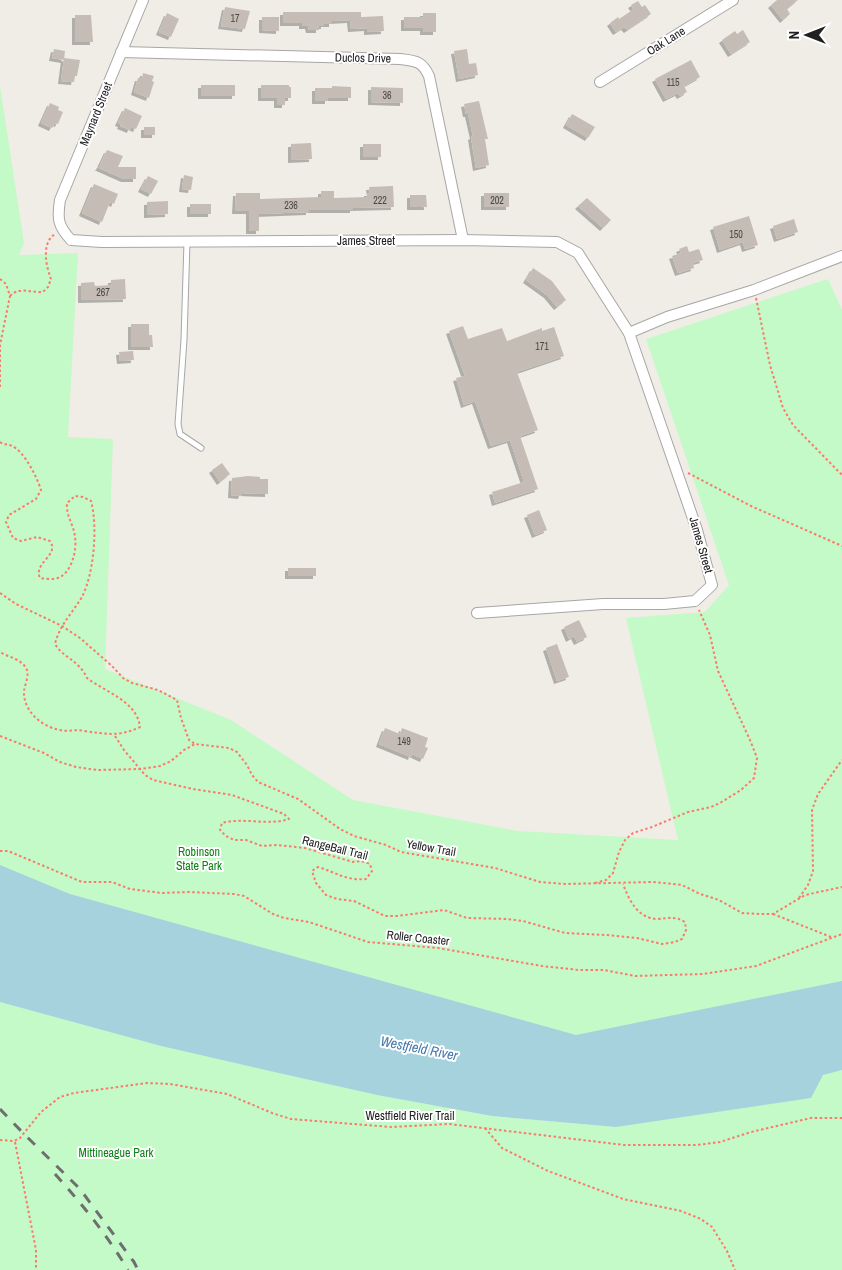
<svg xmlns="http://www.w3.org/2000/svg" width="842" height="1270" viewBox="0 0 842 1270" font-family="'Archivo Narrow',sans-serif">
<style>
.park{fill:#c3fac7}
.water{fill:#a6d2de}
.building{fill:#c5bdb5;filter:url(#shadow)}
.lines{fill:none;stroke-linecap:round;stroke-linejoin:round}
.lane-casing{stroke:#a7a7a7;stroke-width:7}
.street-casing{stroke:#a7a7a7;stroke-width:12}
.path{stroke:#fc7a6c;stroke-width:2;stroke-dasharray:2.5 2.5;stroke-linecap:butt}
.lane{stroke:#fff;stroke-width:5}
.street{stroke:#fff;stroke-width:10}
.rail{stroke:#6e6e6e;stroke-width:3;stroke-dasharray:10 10;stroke-linecap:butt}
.labels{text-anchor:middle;stroke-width:4;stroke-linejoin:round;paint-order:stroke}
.number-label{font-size:10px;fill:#494745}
.street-label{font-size:12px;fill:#202020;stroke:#fff}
.park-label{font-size:12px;fill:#0a8114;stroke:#fff}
.water-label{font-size:14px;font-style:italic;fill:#4779aa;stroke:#fff}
</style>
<defs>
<filter id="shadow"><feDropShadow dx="-3" dy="3" stdDeviation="0" flood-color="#0004"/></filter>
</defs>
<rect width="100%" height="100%" fill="#f0ede6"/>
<g class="park">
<polygon points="0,86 24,243 19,255 78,253 68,437 113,439 105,669 231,720 353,800 518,831 678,840 626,618 705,612 729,585 646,339 828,279 842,310 842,1029 669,1072 70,894 0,865"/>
<polygon points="0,1002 161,1046 377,1095 492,1116 616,1127 842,1070 842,1270 0,1270"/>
</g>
<polygon class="water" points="0,865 70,894 576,1035 842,981 842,1070 823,1075 811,1098 616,1127 492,1116 377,1095 270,1071 161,1046 0,1002"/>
<g class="building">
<polygon points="777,0 798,0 787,9 790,14 783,20 771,5"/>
<polygon points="638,1 642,7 645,5 651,14 627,30 624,27 616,32 610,23 618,17 619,19 634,9 631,5"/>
<polygon points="225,7 250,11 245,29 221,26"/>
<polygon points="283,12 361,12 361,17 383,16 384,31 367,32 367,28 351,29 350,20 332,21 332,24 324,24 324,26 319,26 319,30 309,30 308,26 302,26 302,23 283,23"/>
<polygon points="167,13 179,19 171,37 159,32"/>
<polygon points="423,13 436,13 436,32 423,32 423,28 404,28 404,17 423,17"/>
<polygon points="75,15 91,15 93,42 75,42"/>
<polygon points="262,17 279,17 279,31 262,30"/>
<polygon points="743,30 750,42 731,54 722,40 735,31 737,34"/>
<polygon points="54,49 65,51 64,60 52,58"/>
<polygon points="467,49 469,64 476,63 478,75 459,79 454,51"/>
<polygon points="64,58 80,60 77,76 75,76 74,82 61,81"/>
<polygon points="691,60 700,77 684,86 687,92 680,96 678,93 666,99 655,79"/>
<polygon points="143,73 154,76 152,81 154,82 149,98 134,92 138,78 142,78"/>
<rect x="201" y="85" width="34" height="11"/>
<polygon points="261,85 289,85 289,87 291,87 291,98 285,98 285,105 277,105 277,98 261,98"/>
<polygon points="332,86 351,87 351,98 328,98 328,101 315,101 315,88 332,88"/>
<polygon points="371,87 403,88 403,103 371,102"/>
<polygon points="479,101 488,139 485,139 489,165 476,168 471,137 473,136 468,114 466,114 464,104"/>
<polygon points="50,103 59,107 58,110 63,112 58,124 55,123 52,128 41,123"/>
<polygon points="125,108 142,116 136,129 131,127 130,130 120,126 121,124 118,123"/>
<polygon points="572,114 595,127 588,138 566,125"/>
<rect x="144" y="127" width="11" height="8"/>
<polygon points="311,143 312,159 291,160 291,144"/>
<rect x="363" y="144" width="18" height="13"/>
<polygon points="107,150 123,156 118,167 136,167 136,179 124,179 97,167 99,167"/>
<polygon points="184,175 193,177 191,190 182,189"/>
<polygon points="148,176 158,181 151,194 141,189"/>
<polygon points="94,184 118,194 114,204 110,202 102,222 82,213"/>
<polygon points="393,186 394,207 353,208 353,210 309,210 309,212 259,214 259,231 249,231 249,211 235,211 236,193 260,193 260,199 321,197 321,191 334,191 334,198 367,197 367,193 370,193 369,187"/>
<rect x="484" y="193" width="25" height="14"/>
<polygon points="410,195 426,195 427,207 410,207"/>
<polygon points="587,198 611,220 603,228 578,206"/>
<polygon points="168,201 168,214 147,215 147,202"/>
<rect x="190" y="204" width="21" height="10"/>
<polygon points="749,216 758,245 745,249 743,242 720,250 713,227"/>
<polygon points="794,219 798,232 777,239 773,226"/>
<polygon points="687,246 689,252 699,249 703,260 693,263 694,268 678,273 672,256 681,253 679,249"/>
<polygon points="533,268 552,281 566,300 557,307 547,295 526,280"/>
<polygon points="125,279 126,299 81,300 81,283 94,282 95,286 111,285 111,280"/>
<polygon points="131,324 149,324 149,335 152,335 153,347 131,347"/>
<polygon points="463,326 468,339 502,328 507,341 542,328 542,331 554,327 564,356 517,372 538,430 520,436 538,489 495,503 492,492 524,482 510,440 491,446 475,401 464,405 456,378 465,376 449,331"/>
<polygon points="133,351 134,360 120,361 119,352"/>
<polygon points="222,463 230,474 220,482 212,470"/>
<polygon points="248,476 260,477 260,479 268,479 268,494 242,493 241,496 231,495 232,478"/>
<polygon points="539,510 547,530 535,535 527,515"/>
<rect x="288" y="568" width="28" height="8"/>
<polygon points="579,620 587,637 577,642 574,636 569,639 564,627"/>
<polygon points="557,644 569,677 557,681 546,648"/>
<polygon points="385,728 400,734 402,728 428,738 425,747 428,748 423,759 412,754 411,757 379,744"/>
</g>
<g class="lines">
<defs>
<polyline id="lane" points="187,242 184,340 178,424 180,434 201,448"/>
<g id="street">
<path d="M143 0 60 200C57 219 58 226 71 240L102 242 463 240 557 242 578 253 629 333 697 530 712 585 695 601 664 604H603L477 613"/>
<path d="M121 52 400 59C416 61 422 61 429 76L463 240"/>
<polyline points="600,82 733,0"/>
<polyline points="629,333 667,317 754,290 842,256"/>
</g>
</defs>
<use href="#lane" class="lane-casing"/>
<use href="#street" class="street-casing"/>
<g class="path">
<polyline points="0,279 6,284 10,296 0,345 0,387"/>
<path d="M10 296C20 286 31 293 43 292L48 287 51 279C46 266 41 243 55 234"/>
<polyline points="756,298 770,365 783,408 793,425 842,475"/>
<path d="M0 442C4 445 8 444 12 446 24 451 37 477 41 490L36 499 9 515 6 522 13 538 21 541 37 537 50 541C60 556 33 562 40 578 46 579 54 580 60 577 72 571 77 550 75 537 74 525 66 517 67 503L75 496 83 497 91 501C98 527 94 573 82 597 73 612 59 626 55 644 64 659 78 659 87 678 105 692 137 701 140 727 119 737 106 734 84 731 76 729 68 732 60 730 42 727 23 711 24 691 25 684 30 674 26 668 21 659 8 657 0 652"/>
<polyline points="688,473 751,506 842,546"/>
<polyline points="0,593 16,604 62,626 80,638 112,666 123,678 132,683 158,690 177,700 181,718 189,740 195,744 229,748 237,752 247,765 252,775 258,782 298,799 340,829 354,836 386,845 401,852 495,868 540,882 565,884 653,882 682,885 700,894 719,900 742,913 759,914 773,914 805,895 842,887"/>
<polyline points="0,736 44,753 60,762 76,767 97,770 141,769 160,766 171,761 184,750 195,744"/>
<path d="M115 736 124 750 145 775 153 780 193 789 232 795 284 814 289 819C267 826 244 817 222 823L220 830 226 836 234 840H246L262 846 276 845 305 848 353 862 361 861 370 864 372 871 366 879C345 881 336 872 318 867L312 871 316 883 326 895 337 899 354 901 385 916H397L444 910 467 918 507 919 523 921 565 933 606 935 637 938 662 944 675 942 682 939 686 930 685 922C675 916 669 918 658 919 638 919 629 900 623 884"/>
<polyline points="0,851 8,851 82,882 112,882 130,889 162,893 189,892 234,894 244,896 273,914 284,918 309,922 368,942 438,948 542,966 579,970 604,970 635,976 703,974 756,966 842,934"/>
<polyline points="595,883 606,880 613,873 619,852 625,840 633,833 652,827 688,812 711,807 720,803 741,790 754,778 757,758 750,740 718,671 710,635 699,610"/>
<polyline points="799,898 808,885 813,871 812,810 818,794 842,760"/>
<polyline points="773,914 831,937"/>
<polyline points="485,1128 502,1148 548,1171 623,1199 681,1211 701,1219 712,1227 727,1251 735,1270"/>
<polyline points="0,1140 14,1141 20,1138 41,1112 60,1097 74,1093 147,1083 170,1084 227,1094 272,1113 291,1119 391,1127 449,1124 624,1145 697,1145 720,1142 751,1132 811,1118 842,1118"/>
<polyline points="15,1142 36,1250 36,1270"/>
</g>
<use href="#lane" class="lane"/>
<use href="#street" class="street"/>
<g class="rail">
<polyline points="0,1109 24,1134 80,1189 134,1262 138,1270"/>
<path d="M55 1174C82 1204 107 1235 128 1270"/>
</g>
</g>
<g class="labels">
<g class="number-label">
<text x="235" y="22">17</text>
<text x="673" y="86">115</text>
<text x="387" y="99">36</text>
<text x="380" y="204">222</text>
<text x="497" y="204">202</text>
<text x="291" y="209">236</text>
<text x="736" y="238">150</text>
<text x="103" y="296">267</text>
<text x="542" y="350">171</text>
<text x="404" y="745">149</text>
</g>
<g class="street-label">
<text transform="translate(666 41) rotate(-32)" y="4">Oak Lane</text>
<text transform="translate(363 58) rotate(1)" y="4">Duclos Drive</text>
<text transform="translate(96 114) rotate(-68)" y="4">Maynard Street</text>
<text x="366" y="245">James Street</text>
<text transform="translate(701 545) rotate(74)" y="4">James Street</text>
<text transform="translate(335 848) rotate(14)" y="4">RangeBall Trail</text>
<text transform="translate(431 848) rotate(10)" y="4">Yellow Trail</text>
<text transform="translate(418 938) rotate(6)" y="4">Roller Coaster</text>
<text x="410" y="1120">Westfield River Trail</text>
</g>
<g class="park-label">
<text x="199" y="856">Robinson<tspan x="199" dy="14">State Park</tspan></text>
<text x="116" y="1157">Mittineague Park</text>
</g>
<g class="water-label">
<text transform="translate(419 1048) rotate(11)" y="5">Westfield River</text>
</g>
</g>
<g transform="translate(807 35) rotate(270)" stroke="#ffffff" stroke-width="4" paint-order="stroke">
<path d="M0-4L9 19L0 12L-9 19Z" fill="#202020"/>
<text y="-8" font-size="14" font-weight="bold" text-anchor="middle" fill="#202020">N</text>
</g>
</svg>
